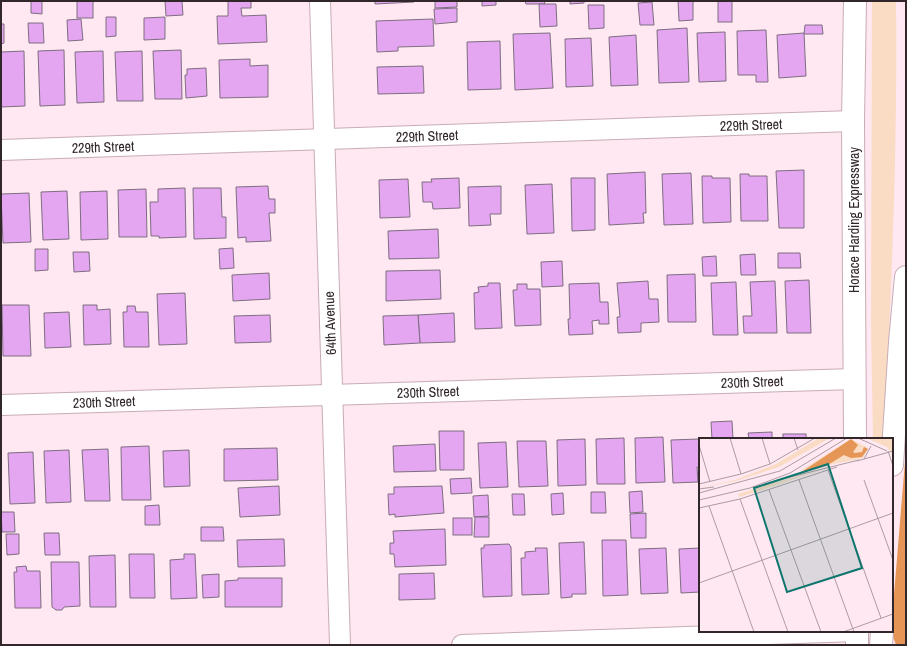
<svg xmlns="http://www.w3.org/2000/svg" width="907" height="646" viewBox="0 0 907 646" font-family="'Archivo Narrow',sans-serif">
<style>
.green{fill:#fadbc4}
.forest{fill:#e59657}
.building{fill:#e4a5f1;stroke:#7e6e81}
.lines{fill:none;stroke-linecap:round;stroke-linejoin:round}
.street-casing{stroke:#c7acb6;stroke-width:22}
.secondary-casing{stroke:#c7acb6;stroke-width:24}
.highway-casing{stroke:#c7acb6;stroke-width:24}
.street{stroke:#fff;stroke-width:20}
.secondary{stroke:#fff;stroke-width:22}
.highway{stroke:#fff;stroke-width:22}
.labels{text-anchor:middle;stroke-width:3.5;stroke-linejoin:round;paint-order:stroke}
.street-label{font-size:14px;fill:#31272b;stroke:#fff}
.inset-road{fill:none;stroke:#ad9ba2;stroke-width:1}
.view{fill:#0f766e;fill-opacity:0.15;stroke:#0f766e;stroke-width:2}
.inset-edge{fill:none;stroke:#31272b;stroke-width:2}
</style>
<rect width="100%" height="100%" fill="#ffe8f1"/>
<path class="green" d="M872 1H896C898 147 891 293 884 439H873L871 324Z"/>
<polygon class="forest" points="906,449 906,645 896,645 891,631"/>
<g class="building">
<polygon points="31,1 42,1 42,14 31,13"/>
<rect x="77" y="1" width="16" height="17"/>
<polygon points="165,1 182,1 183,15 166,16"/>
<polygon points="228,1 251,1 251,8 241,8 242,16 266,15 267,42 218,44 217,16 228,16"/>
<polygon points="375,1 414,1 414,2 375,4"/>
<polygon points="435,1 457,1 457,7 435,8"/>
<polygon points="482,1 496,1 496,5 482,6"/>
<polygon points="525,1 544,1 545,4 526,4"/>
<polygon points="570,1 584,1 584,3 570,4"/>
<polygon points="678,1 693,1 693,20 679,21"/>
<rect x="718" y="1" width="14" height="21"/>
<polygon points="652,2 654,25 640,25 638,3"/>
<polygon points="539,4 556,4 557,26 540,27"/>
<polygon points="588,5 604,5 604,28 589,29"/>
<polygon points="457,8 457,22 435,24 434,9"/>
<polygon points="106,17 116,17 116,36 106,37"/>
<polygon points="165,17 165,39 144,40 144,18"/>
<polygon points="81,19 83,40 68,41 67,20"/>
<polygon points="433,19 434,46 398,47 398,51 377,52 376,21"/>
<polygon points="28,23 43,23 44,43 29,43"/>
<polygon points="1,24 4,24 4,43 1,44"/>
<polygon points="805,25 822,25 823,34 804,34"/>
<polygon points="687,28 689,82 659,83 657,30"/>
<polygon points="766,30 768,82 756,82 756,75 738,75 737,31"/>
<polygon points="725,32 726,81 699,82 697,33"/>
<polygon points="550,33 553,88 515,90 513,34"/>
<polygon points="804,33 806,76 779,78 777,35"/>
<polygon points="636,35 638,85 611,86 609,37"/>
<polygon points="591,38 593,86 566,87 565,39"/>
<polygon points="500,41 501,89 468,90 467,42"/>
<polygon points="64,50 65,105 40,106 38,51"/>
<polygon points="181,50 182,99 155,99 153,51"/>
<polygon points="24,51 25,106 1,107 1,52"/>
<polygon points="103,51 104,102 77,103 75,52"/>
<polygon points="142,51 143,101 117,101 115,52"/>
<polygon points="250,59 250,66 268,65 268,97 220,98 219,60"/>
<polygon points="423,66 424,93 378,94 377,67"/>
<polygon points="206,68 207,96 186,98 185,75 187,75 187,69"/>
<polygon points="804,170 804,228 779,228 776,171"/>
<polygon points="645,172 646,213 643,213 644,223 609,225 607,174"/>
<polygon points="691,173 693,224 664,225 662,174"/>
<polygon points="740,174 749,174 749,176 767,176 768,221 741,221"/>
<polygon points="702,176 712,176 712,178 730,178 731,222 703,223"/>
<polygon points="459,178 460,208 433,209 432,202 423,202 422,182 432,182 431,179"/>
<polygon points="571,178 595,178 595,230 572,231"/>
<polygon points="408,179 410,217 380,218 379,180"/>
<polygon points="552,184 554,233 527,234 525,185"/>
<polygon points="268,186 269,199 275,199 275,213 269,213 271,241 246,242 246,237 238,238 236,187"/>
<polygon points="501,186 501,214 490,214 491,225 469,226 468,187"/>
<polygon points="185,188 186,237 159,238 159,236 151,236 150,202 158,202 158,189"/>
<polygon points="193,188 221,188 222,217 226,217 226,238 194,239"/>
<polygon points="146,189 147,237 119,237 118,190"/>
<polygon points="67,191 69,239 43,240 41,192"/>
<polygon points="107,191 108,239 81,240 80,192"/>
<polygon points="29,193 31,242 3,243 1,194"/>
<polygon points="438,229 439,258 389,259 388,231"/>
<polygon points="233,248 234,268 220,269 219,249"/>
<polygon points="35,249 48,249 48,270 35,271"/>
<polygon points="73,252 89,252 90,271 74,272"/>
<polygon points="778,253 800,253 801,268 778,268"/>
<polygon points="755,254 756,275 741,275 740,255"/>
<polygon points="716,256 717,276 703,276 702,257"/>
<polygon points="562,261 563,286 542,287 541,262"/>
<polygon points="440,270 441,299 386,301 386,271"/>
<polygon points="269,273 270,299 233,301 232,275"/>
<polygon points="695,274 696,322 668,322 667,275"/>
<polygon points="809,280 811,333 787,333 785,281"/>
<polygon points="648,281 649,299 658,299 659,322 641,323 641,332 618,333 617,317 620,317 617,283"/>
<polygon points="775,281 777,333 744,333 743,316 752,316 750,282"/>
<polygon points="736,282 738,335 713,335 711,283"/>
<polygon points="488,283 500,283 502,328 475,329 474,293 479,292 478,287 488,286"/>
<polygon points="599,283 600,302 608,302 609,324 599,324 599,320 592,321 593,334 569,335 568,319 570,319 569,284"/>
<polygon points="517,284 527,284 527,289 540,289 541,325 515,326 513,290 517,290"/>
<polygon points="185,293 187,344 159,345 157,294"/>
<polygon points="2,305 29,305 31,356 3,356"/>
<polygon points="83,305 97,305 97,310 110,309 111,344 84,345"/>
<polygon points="127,306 135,306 136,312 148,312 149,347 124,347 123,312 127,312"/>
<polygon points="69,312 71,347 45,348 44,313"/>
<polygon points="454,313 455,342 420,343 418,315"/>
<polygon points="270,315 271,342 235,343 234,316"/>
<polygon points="418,315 420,343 384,345 383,316"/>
<polygon points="732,421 733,439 712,439 711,422"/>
<polygon points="439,431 464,431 464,470 440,470"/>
<polygon points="772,432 772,439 749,439 748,433"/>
<rect x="783" y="434" width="23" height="5"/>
<polygon points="663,437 665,482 636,483 635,438"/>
<polygon points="624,438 625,484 597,484 596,439"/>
<polygon points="585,439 586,485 558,486 557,440"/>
<polygon points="699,439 700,467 697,467 698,482 673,483 671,440"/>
<polygon points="517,441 546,441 548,486 519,487"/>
<polygon points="506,442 508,487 480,488 478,443"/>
<polygon points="435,444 436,471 394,472 393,446"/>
<polygon points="149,446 151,500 122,500 121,447"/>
<polygon points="277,448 278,480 224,481 224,449"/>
<polygon points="108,449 110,501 85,501 82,450"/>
<polygon points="69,450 71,502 46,503 44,451"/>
<polygon points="189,450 190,486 164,487 163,451"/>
<polygon points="33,452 35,503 10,504 8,453"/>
<polygon points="471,478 472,493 451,494 450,479"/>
<polygon points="279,486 280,515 240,517 238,488"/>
<polygon points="442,486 444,513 395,517 395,514 389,515 388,494 394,494 394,487"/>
<polygon points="642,491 643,512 630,513 629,492"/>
<polygon points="591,492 605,492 606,513 591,513"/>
<polygon points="563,493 564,514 552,515 551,494"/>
<polygon points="512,494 524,494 525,515 513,515"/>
<polygon points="488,495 489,516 474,517 473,496"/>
<polygon points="159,505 160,525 145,525 145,506"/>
<polygon points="1,512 14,512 15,532 2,532"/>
<polygon points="646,513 646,538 631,538 630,514"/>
<polygon points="475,517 489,517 489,537 474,537"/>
<rect x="453" y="518" width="19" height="17"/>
<polygon points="201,527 223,527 224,541 201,541"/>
<polygon points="445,529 446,565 395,567 394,554 390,554 390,543 394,543 393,531"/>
<polygon points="44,533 59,533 60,555 45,555"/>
<polygon points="6,534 19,534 19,554 7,555"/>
<polygon points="284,539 285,566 238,567 237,540"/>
<polygon points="602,540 626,540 628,595 603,596"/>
<polygon points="584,542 586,594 572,594 572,597 561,598 559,543"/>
<polygon points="509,544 511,547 512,596 483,597 481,548 484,548 484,545"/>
<polygon points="535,548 547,548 549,594 522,595 521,558 525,558 525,552 536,551"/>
<polygon points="666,548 668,593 641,594 639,549"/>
<polygon points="700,548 700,592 681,593 679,549"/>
<polygon points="129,554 154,554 155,598 130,598"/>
<polygon points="184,554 195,554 197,598 171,599 170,560 184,559"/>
<polygon points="115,555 116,607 90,607 89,556"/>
<polygon points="51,562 79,562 80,606 64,607 62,610 56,610 52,607"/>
<polygon points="26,566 27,571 40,571 41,608 15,608 14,572 17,572 16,567"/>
<polygon points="434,573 435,599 399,600 399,574"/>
<polygon points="219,574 219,597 203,598 202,575"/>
<polygon points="238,578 282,578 282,607 225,607 225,581 238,580"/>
</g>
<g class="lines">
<defs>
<g id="street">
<polyline points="320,1 340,645"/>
<polyline points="1,150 853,121"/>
<polyline points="1,405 855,379"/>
<polyline points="462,645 857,631"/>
</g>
<g id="secondary">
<polyline points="855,1 853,121 855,439"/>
<polyline points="857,631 857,645"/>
</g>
<g id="highway">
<polyline points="892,465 900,342 906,277"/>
<polyline points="881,645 882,631"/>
</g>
</defs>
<use href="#street" class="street-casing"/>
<use href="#secondary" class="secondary-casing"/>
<use href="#highway" class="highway-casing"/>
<use href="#street" class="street"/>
<use href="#secondary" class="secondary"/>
<use href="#highway" class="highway"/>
</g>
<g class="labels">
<g class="street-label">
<text transform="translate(751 125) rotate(-2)" y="5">229th Street</text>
<text transform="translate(427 136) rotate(-2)" y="5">229th Street</text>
<text transform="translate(103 147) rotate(-2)" y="5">229th Street</text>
<text transform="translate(854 220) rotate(-90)" y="5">Horace Harding Expressway</text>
<text transform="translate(330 323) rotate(-92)" y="5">64th Avenue</text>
<text transform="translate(752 382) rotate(-2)" y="5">230th Street</text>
<text transform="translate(428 392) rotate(-2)" y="5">230th Street</text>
<text transform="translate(104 402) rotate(-2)" y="5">230th Street</text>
</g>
</g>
<g transform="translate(699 438)">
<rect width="194" height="194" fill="#ffe8f1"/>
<path d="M120 0H131L80 29 37 43 0 50 36 42 77 26ZM167 0H194V17L188 9ZM152 1 169 10 164 20 101 33ZM125 31 54 55 40 59 39 56 67 47Z" fill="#fadbc4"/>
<path d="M152 1 159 7 154 14 156 15 163 14 165 9 169 11 163 19 152 20 145 17 127 28 101 35Z" fill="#e59657"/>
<path class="inset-road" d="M31 0 42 36M63 0 71 26M95 0 99 12M159 0 188 13M0 7 11 44M189 13 194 28M165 21 172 8M158 23 194 13M129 32 182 180M83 41 160 22M100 42 155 194M165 42 194 122M0 46 42 36 71 26 116 0M0 51 15 49M70 52 122 194M0 55 81 33 137 0M41 61 89 194M0 62 51 50 91 35 148 0M10 68 55 194M0 70 41 61 138 29M0 145 194 75M144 194 194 176"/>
<path class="view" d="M129 26 163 130 88 154 55 50Z"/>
<rect width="194" height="194" class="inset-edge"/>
</g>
<rect width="907" height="646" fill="none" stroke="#31272b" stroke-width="4"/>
</svg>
